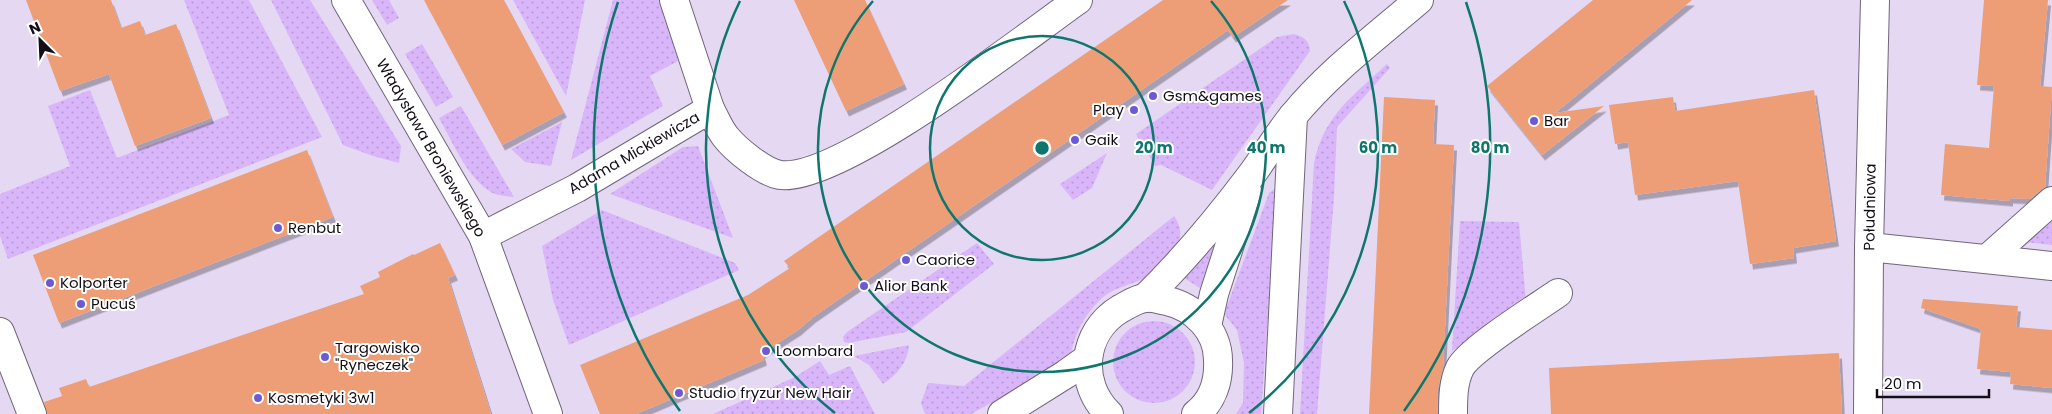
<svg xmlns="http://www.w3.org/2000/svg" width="2052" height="414" viewBox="0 0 2052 414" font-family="Poppins,sans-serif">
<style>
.grass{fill:url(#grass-dots)}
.building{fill:#ee9e76;filter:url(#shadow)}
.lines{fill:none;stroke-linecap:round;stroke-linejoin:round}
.minor-casing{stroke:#71657d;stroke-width:30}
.minor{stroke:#fff;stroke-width:28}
.ring{fill:none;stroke:#0f766e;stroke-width:2.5}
.poi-dot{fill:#6d59d3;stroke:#fff;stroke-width:2}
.labels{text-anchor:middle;stroke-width:4;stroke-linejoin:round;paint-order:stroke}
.poi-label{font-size:15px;fill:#130e17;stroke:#fff;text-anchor:start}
.street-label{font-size:15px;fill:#130e17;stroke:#fff}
.centre{fill:#0f766e;stroke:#fff;stroke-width:2.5}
.ring-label{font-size:15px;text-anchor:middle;font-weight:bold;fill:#0f766e;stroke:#fff;stroke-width:4;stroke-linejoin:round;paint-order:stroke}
</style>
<defs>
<pattern id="grass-dots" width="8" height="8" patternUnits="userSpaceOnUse" patternTransform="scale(1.25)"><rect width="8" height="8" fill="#d9b6fa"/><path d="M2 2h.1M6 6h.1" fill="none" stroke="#b99bd6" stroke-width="1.8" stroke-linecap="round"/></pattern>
<filter id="shadow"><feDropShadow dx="3" dy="5.5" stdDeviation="0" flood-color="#0004"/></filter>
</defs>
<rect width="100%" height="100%" fill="#e5d8f3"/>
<g class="grass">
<polygon points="184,0 249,0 322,137 8,259 0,236 0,194 70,166 48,106 90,90 117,158 229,115"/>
<polygon points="271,0 310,0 401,146 399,163 373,156 343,145"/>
<polygon points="372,0 389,0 399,18 387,25"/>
<polygon points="513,0 585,0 566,96"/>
<polygon points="613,0 663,0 678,61 650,76 663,106 571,160"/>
<path d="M1294 34C1304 37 1309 40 1310 51L1212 190 1161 165 1155 166 1136 134 1277 37Z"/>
<polygon points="422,44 453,97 436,107 405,54"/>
<path d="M1387 64 1390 68 1337 127 1334 197 1317 414H1300L1314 163C1324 115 1353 96 1387 64Z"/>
<path d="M461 106 514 197C505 196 495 196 488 190 466 175 452 141 439 118Z"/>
<polygon points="562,122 551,166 525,162 511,149"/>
<polygon points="698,146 733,238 610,194 683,147"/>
<polygon points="1107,153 1092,188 1073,200 1060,184"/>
<polygon points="1277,187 1261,414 1236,414 1243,403 1244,363 1237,330 1224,314 1269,193"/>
<polygon points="602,210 735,263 739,270 569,345 553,300 542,246"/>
<polygon points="2052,215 2052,245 2024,242"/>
<path d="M1174 216C1189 237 1175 253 1158 267 1154 271 1149 276 1143 279 1129 285 1110 289 1099 301 1084 316 1075 333 1071 354L1033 380 971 414H925L921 403 928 383 964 386Z"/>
<polygon points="1460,221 1519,222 1526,301 1452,351"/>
<polygon points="1221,232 1200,288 1184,278"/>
<polygon points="977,243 994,264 906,332 848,343 844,342 843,337 847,332"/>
<circle cx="1154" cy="362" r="41"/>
<path d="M909 345C908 362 897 375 883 384L869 365 854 356Z"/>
<polygon points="820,361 829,375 850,366 875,414 713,414 795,377"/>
</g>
<g class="building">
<polygon points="26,0 111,0 121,28 140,21 145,35 176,24 211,118 135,146 109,74 60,91"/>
<polygon points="424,0 504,0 564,112 502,145"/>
<polygon points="794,0 865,0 904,84 846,111"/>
<polygon points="1163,0 1288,0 1233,37 1228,30 813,317 798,330 762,353 764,360 636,414 600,414 580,365 748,295 790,268 784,261"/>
<polygon points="1593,0 1692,0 1555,113 1604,106 1542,155 1487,86"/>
<polygon points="1984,0 2048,0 2040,86 2052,87 2045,187 2030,199 2010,198 2010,201 1941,195 1945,144 1989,148 1994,86 1977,85"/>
<polygon points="1814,90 1836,241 1793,248 1794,258 1750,264 1738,181 1635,195 1628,142 1615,144 1609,105 1673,97 1675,111"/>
<polygon points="1384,97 1435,100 1433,144 1454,145 1443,368 1438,388 1437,414 1369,414"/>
<polygon points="307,150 333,217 59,323 33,255"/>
<polygon points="440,243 455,275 448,278 491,414 47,414 44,402 62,396 59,388 86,379 89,387 364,294 360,286 380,277 378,272 413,254 414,255"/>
<polygon points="1923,299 2018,306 2016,327 2052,330 2052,388 2010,384 2011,372 1977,369 1981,329 1921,308"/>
<polygon points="1839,353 1842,414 1551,414 1549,368"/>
</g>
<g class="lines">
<defs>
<g id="minor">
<polyline points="346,0 483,236 548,414"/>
<path d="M710 109C715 118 719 128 725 136 735 149 763 172 780 175 839 183 1024 38 1078 0"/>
<polyline points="483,236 577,188 710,109 674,0"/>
<polyline points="1869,247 2052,266"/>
<polyline points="1987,259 2052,201"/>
<path d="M1145 298C1184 260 1219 218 1252 174 1266 155 1278 134 1293 116 1329 72 1376 37 1419 0"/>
<polyline points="1207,326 1214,294 1247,191"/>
<polyline points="0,332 32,414"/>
<polyline points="1002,414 1066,374 1087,359"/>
<path d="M1109 414C1077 383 1082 332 1120 309 1128 305 1136 299 1145 298 1152 297 1160 300 1167 301 1181 304 1193 311 1203 322 1212 332 1218 346 1218 360 1219 380 1213 401 1196 414"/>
<polyline points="1278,414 1293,116"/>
<path d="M1453 414C1453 399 1453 382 1460 368 1469 350 1538 307 1558 293"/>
<polyline points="1868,414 1869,247 1875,0"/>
</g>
</defs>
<use href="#minor" class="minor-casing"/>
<use href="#minor" class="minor"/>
</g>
<g class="ring">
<circle cx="1042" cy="148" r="112"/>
<path d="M1211 1A224 224 0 1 1 873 1"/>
<path d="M835 413A336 336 0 0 1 740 1M1344 1A336 336 0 0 1 1249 413"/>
<path d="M680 411A448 448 0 0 1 618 2M1466 2A448 448 0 0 1 1404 411"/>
</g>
<g class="poi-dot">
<circle cx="1153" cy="96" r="5"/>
<circle cx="1134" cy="110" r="5"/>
<circle cx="1534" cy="121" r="5"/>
<circle cx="1075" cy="140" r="5"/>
<circle cx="278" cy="228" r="5"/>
<circle cx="906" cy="260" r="5"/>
<circle cx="50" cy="283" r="5"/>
<circle cx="864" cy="286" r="5"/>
<circle cx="81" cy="304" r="5"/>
<circle cx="766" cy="351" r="5"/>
<circle cx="325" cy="357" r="5"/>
<circle cx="679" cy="393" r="5"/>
<circle cx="258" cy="398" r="5"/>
</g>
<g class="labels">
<g class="poi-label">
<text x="1163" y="101">Gsm&amp;games</text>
<text x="1124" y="115" text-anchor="end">Play</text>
<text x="1544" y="126">Bar</text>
<text x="1085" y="145">Gaik</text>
<text x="288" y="233">Renbut</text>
<text x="916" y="265">Caorice</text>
<text x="60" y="288">Kolporter</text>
<text x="874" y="291">Alior Bank</text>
<text x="91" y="309">Pucuś</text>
<text x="335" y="353">Targowisko<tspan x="335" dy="17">"Ryneczek"</tspan></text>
<text x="776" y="356">Loombard</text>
<text x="689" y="398">Studio fryzur New Hair</text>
<text x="268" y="403">Kosmetyki 3w1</text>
</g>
<g class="street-label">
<text transform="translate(431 148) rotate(60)" y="5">Władysława Broniewskiego</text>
<text transform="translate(634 153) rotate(-30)" y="5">Adama Mickiewicza</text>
<text transform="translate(1870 207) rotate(-89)" y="5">Południowa</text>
</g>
</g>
<circle cx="1042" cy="148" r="8" class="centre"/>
<g class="ring-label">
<text x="1154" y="153">20 m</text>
<text x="1266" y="153">40 m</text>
<text x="1378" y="153">60 m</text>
<text x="1490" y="153">80 m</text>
</g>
<g transform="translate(40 40) rotate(336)" stroke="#ffffff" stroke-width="4" paint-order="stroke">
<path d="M0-4L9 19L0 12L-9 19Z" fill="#130e17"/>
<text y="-8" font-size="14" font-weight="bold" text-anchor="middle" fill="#130e17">N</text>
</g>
<path d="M1877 389v8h112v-8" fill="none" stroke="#130e17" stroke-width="2.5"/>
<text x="1884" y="389" font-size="15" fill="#130e17" stroke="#ffffff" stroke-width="4" paint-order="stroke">20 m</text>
</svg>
